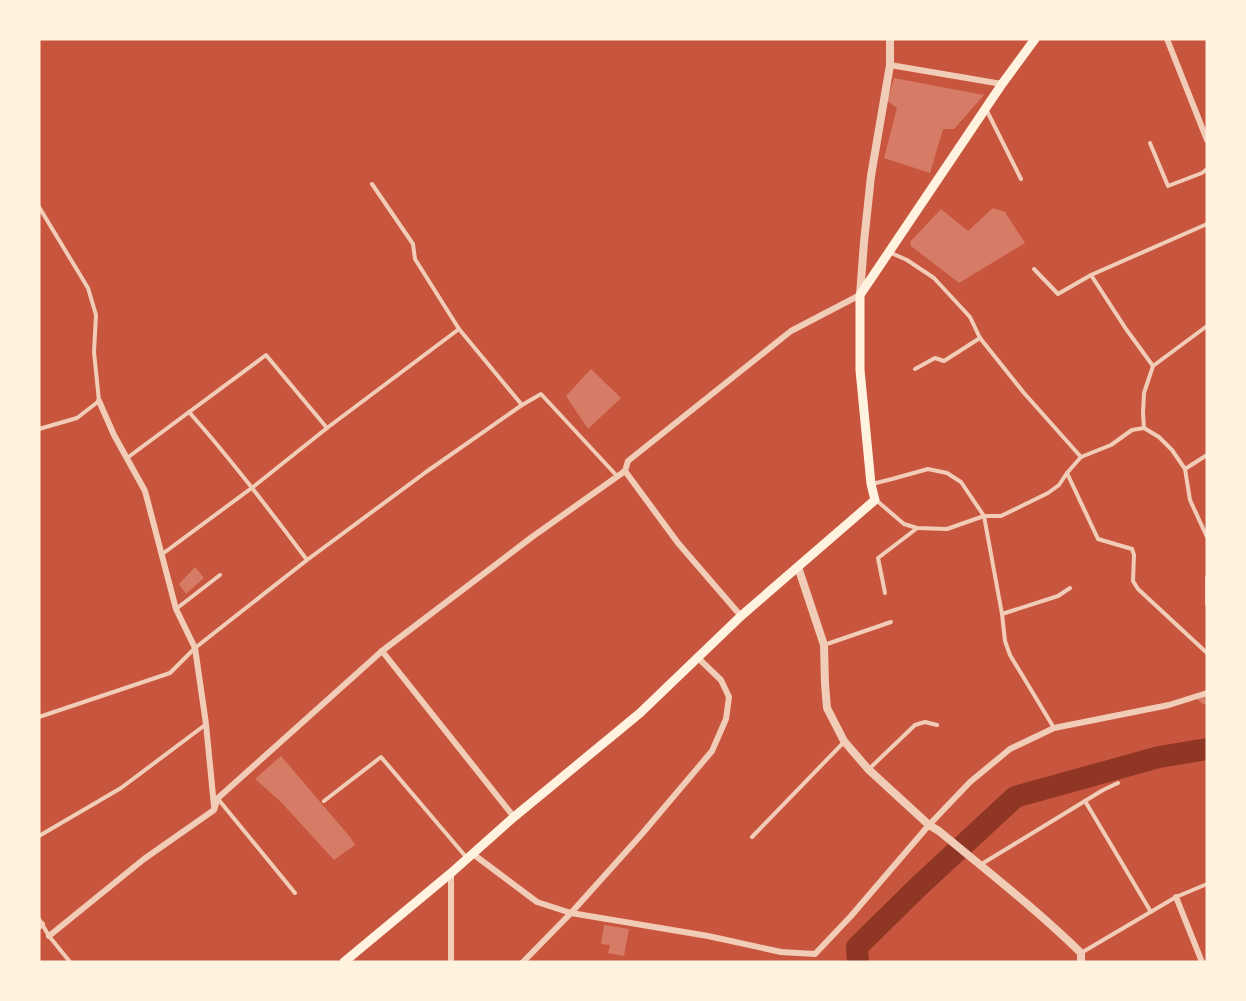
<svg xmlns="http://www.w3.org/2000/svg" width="1246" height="1001" viewBox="0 0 1246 1001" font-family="Manrope,sans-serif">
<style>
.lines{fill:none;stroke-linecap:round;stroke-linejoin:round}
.river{stroke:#8f3625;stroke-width:22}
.building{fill:#d67c66}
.service{stroke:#f1ccb7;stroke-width:4}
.minor{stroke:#f1ccb7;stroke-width:6}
.tertiary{stroke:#f1ccb7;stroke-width:8}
.secondary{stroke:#fff3e0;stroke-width:9}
</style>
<rect width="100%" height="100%" fill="#c8553d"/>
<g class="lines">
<polyline class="river" points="858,962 857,947 918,887 1015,797 1159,757 1207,749"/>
</g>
<g class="building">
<polygon points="894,78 984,95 954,129 943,129 930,173 884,158 897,108 887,101"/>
<polygon points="993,208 1005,212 1025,243 959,283 911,246 910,242 941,209 968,231"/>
<polygon points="591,369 621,398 588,429 566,396"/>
<polygon points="195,567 204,578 186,594 179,584"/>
<polygon points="1207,693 1207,704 1203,704 1195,697"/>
<polygon points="281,756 350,837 355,845 334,860 281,802 255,779"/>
<polygon points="604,925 629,929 624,956 608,953 610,945 601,944"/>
</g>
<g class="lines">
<g class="service">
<polyline points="986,109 1021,179"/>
<polyline points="1150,143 1168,186 1202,173 1207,169"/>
<polyline points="372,184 413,244 415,259 459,329 522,405"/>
<polyline points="39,207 88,288 96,315 94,352 99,401 77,418 39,429"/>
<polyline points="889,252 907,260 934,278 970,317 980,338 1024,393 1081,457 1111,445 1132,430 1144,428 1159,437 1172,450 1185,469 1190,500 1207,537"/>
<polyline points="1034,269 1058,294 1091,275"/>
<polyline points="1153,366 1126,329 1091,275 1207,224"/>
<polyline points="915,369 935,358 944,361 980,338"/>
<path d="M189 412C231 459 269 509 307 560"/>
<polyline points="1144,428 1143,413 1144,393 1153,366 1207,326"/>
<polyline points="127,458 266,355 327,428"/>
<polyline points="1185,469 1207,455"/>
<polyline points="1067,473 1098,539 1132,549 1134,555 1133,581 1138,589 1207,653"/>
<polyline points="872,484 892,479 928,469 947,473 961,482 984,516 1002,614 1005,641 1010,655 1054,728"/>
<polyline points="876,500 904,524 917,528 947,529 984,516 1001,516 1048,493 1059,485 1067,473 1081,457"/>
<polyline points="161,555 253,487 327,428 459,329"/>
<polyline points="1207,577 1207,604"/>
<polyline points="885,593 878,558 916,529"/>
<polyline points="176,609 220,575"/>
<polyline points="1002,614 1058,596 1070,588"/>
<polyline points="824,645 891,622"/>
<polyline points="39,717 170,673 195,648 307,560 426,472 522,405 541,394 617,476"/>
<polyline points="869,769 915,725 925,722 937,725"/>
<polyline points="218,799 295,893"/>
<polyline points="324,801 381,757 467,858"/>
<polyline points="1085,801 1151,912"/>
<polyline points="39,836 121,788 205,725"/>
<polyline points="752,837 844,742"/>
<polyline points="980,865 1103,790 1118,783"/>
<polyline points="39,919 49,936 70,962"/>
<polyline points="1081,953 1176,897 1207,884"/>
</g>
<g class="minor">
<polyline points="1167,39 1207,140"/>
<polyline points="890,65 1002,84"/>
<polyline points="99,401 114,435 145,491 176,609 195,648 206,724 214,806"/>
<polyline points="625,471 678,543 741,616"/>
<polyline points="382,651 514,817"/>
<polyline points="473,854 537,902 571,913 708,936 781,952 815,954 851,916 929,825 970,782 1010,749 1054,728 1169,705 1207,693"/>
<polyline points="1176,897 1202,962"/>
<polyline points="39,927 42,924"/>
<polyline points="49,936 144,859 214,810 218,798 382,651 532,537 625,471 628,461 791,331 860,295"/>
<polyline points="451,962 451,873"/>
<polyline points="523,962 571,913 641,835 712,751 726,719 729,697 721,680 697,657"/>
</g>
<g class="tertiary">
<polyline points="860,295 864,242 871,176 890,65 890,39"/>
<path d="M798 567 824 645 825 684 827 708 844 741 868 769 929 825 939 831C987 871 1036 909 1081 953V962"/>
</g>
<polyline class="secondary" points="344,962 451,873 514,817 640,713 741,616 875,500 871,484 860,370 860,295 1002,84 1035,39"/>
</g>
<rect width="1246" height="1001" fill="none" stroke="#fff3e0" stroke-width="81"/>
</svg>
